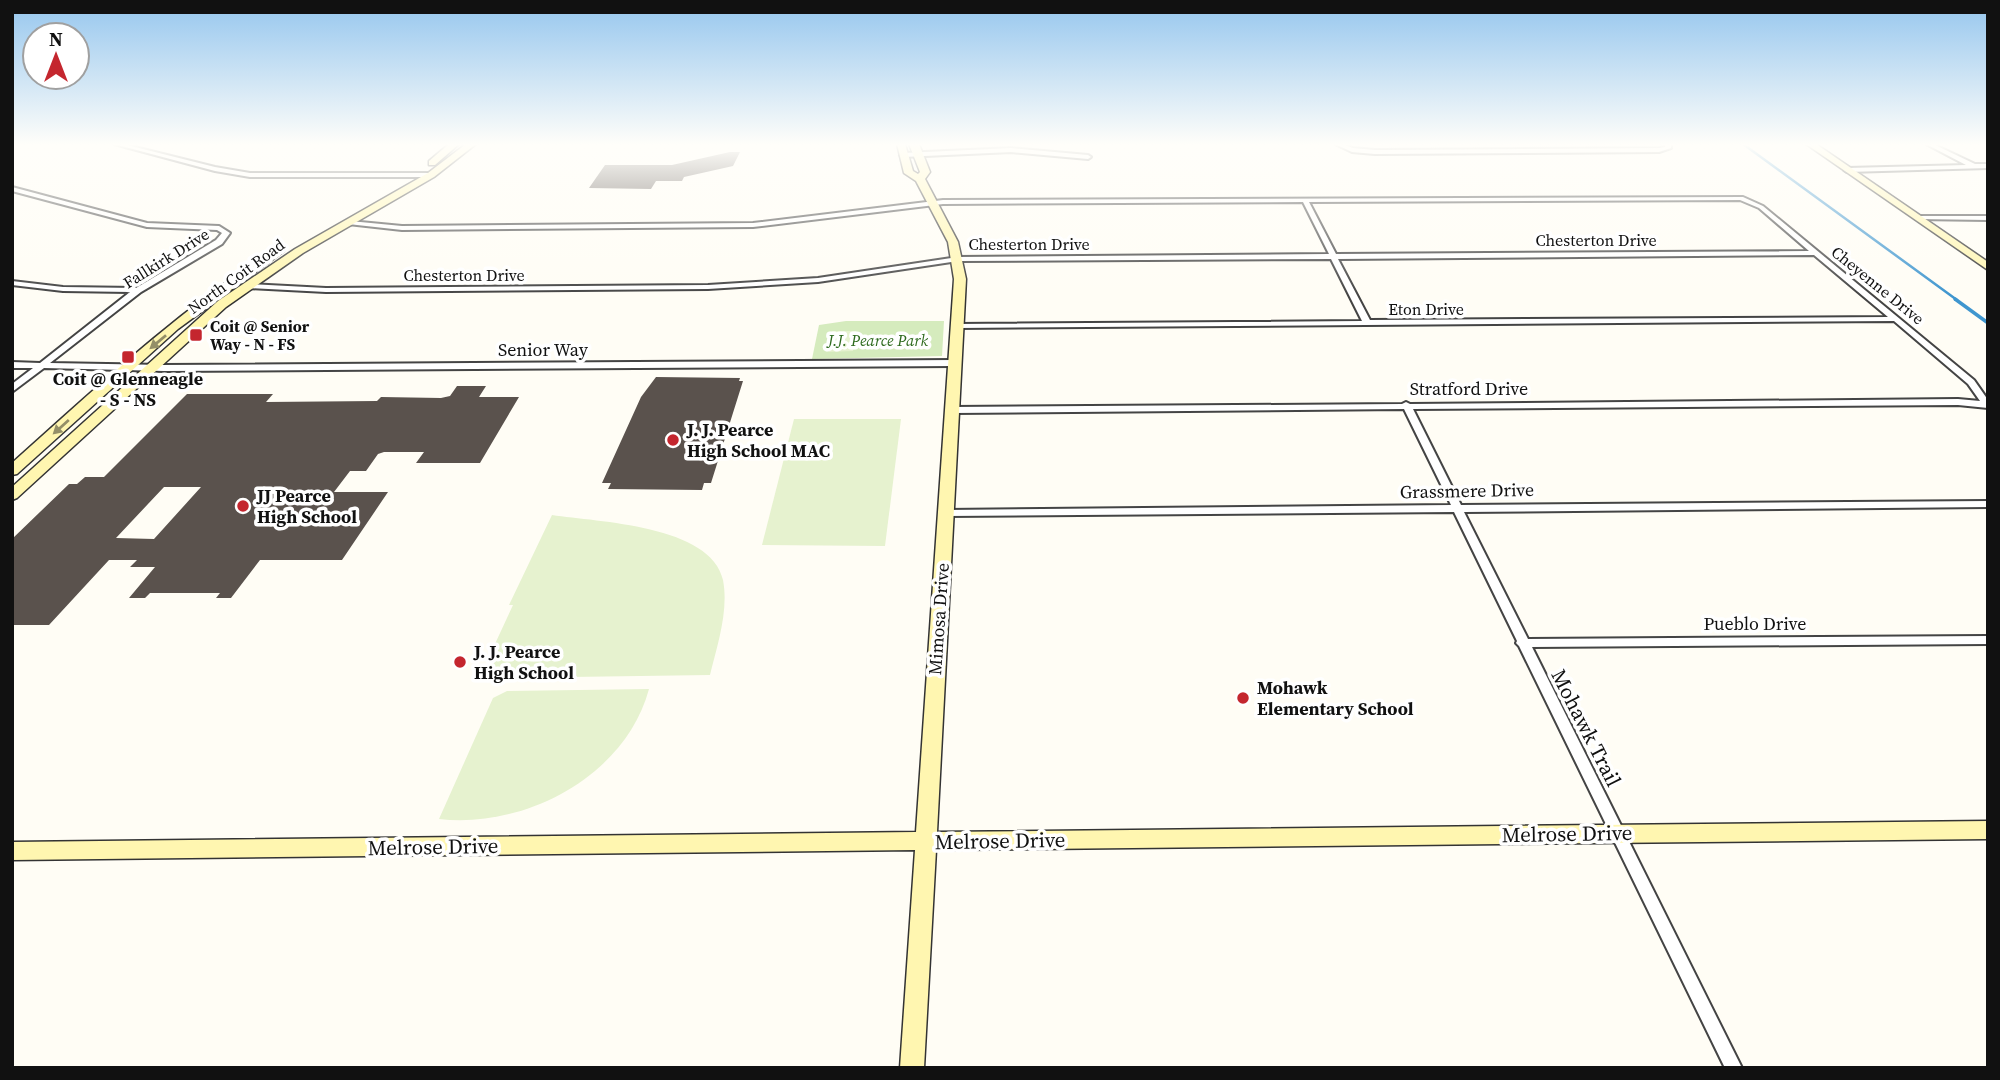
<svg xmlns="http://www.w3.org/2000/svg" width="2000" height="1080" viewBox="0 0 2000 1080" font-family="'Source Serif 4',serif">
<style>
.green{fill:#d5ebbd}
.pitch{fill:#e6f2cf}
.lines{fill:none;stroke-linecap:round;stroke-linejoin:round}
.stream-far1{stroke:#3f96cf;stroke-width:2.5}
.stream{stroke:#3f96cf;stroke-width:3.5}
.building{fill:#5a524d;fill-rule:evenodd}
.street-casing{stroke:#444;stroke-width:4}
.secondary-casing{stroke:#333;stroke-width:3}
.street{fill:#fff;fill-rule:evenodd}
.secondary{fill:#fff6b0;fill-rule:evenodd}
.oneway{fill:#948f68}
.poi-dot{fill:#c4262e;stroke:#fff;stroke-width:2.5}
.labels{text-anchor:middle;stroke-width:7;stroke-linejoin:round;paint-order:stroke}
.far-street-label{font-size:16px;fill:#111;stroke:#fff}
.far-poi-label{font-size:16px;font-weight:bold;fill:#111;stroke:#fff;text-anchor:start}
.far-park-label{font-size:16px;font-style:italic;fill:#2f6b1f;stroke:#fff}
.street-label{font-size:18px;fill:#111;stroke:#fff}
.poi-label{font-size:18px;font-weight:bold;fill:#111;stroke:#fff;text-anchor:start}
.near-street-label{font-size:21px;fill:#111;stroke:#fff}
</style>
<rect width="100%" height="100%" fill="#fffdf5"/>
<polygon class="green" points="846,321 944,321 942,356 812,359 819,325"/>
<g class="pitch">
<polygon points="832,331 856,331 853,351 829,352"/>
<polygon points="794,419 901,419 885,546 762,545"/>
<path d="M552 515C598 522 711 525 723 580 729 611 717 646 710 675L570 677 569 669 500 670 490 667 488 659 513 605H509Z"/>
<path d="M649 689C626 775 526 829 439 819L493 698 507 691Z"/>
</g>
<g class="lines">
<polyline class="stream-far1" points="1743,144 1957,300"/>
<polyline class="stream" points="1955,299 1988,323"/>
</g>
<g class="building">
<polygon points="730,152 740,152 733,166 684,177 682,181 656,181 651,189 589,188 605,165 672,165"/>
<polygon points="656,377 740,378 739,381 743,381 711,483 704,483 702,490 608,489 611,483 602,483 641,397"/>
<path d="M457 386H486L479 397H519L480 463H416L424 452H384L378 454 366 471H350L334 492H388L342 560H260L231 598H216L220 593H150L145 598H129L155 567H130L137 560H109L49 625H12V539L69 484H77L85 477H104L187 394H273L266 402 377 401 381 397 441 398 450 396ZM164 487H201L154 539 116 538Z"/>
</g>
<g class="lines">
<defs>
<g id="street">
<polygon points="114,144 123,144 215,167 250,173 431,173 434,175 431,177 250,177 215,171"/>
<polygon points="1335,144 1342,144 1353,148 1375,150 1659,148 1665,147 1665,144 1671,144 1671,148 1659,152 1375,154 1352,152"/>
<polygon points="1926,144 1933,144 1975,164 1988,164 1988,168 1847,172 1844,170 1847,168 1966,165"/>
<polygon points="1011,148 1088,155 1091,157 1088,159 1011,152 903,157 900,155 903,153"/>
<polygon points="12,187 147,223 219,226 230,233 222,244 141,292 50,363 164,365 955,360 959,363 955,366 164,371 44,368 12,392 12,384 33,368 12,368 12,362 40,363 130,292 63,291 12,285 12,281 63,287 136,288 216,240 222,233 217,230 147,227 12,191"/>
<path d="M1743 197 1763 206 1974 380 1988 400V408L1958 405 1413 409 1461 505 1988 501V507L1464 512 1528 639 1988 636V644L1532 647 1742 1068H1725L1519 646 1516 643 1517 641 1454 512 946 516 941 513 946 510 1451 505 1404 409 953 413 948 410 953 407 1402 404 1406 402 1410 404 1958 399 1980 401 1968 384 1894 321 958 328 954 326 958 324 1362 321 1331 259 958 261 818 282 708 289 326 292 247 288 243 286 247 284 326 288 708 285 818 278 958 257 1329 254 1303 202 943 204 753 227 402 230 348 224 346 223 350 221 402 226 753 223 943 200ZM1740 200 1759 208 1809 251 1336 254 1309 202ZM1814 255 1888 317 1370 320 1338 259Z"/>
<polygon points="1918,216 1988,216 1988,220 1916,219 1916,217"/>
</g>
<g id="secondary">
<polygon points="449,144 459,144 435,165 429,165 429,161"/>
<polygon points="466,144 476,144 434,177 303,253 226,307 17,498 12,500 12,487 218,301 295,249 428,173"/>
<polygon points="897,144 905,144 913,171 918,174 920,172 909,144 919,144 930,172 925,179 958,242 966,279 937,832 1988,821 1988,839 936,850 924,1068 900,1068 915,850 12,860 12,842 916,832 954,279 948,242 916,181 904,173"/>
<polygon points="1806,144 1816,144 1988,262 1988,270"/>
<path d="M275 249 284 251 178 329 17 474 12 475V463C97 387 179 310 275 249Z"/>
</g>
</defs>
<use href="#street" class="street-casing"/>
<use href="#secondary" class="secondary-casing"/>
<use href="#street" class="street"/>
<use href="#secondary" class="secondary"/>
</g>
<defs><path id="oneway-solid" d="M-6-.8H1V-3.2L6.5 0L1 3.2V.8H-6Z" transform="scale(1.75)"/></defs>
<g class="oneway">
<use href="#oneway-solid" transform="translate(158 342) rotate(140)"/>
<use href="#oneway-solid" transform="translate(61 427) rotate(138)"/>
</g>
<linearGradient id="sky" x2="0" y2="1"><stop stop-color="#95c6ee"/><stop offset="0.49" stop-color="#fffefa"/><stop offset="1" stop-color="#fffefa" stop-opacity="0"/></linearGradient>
<rect width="2000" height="295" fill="url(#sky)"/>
<g class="poi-dot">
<rect x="189" y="328" width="14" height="14" rx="3.5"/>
<rect x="121" y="350" width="14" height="14" rx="3.5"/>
<circle cx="673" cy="440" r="7"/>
<circle cx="243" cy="506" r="7"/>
<circle cx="460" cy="662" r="7"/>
<circle cx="1243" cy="698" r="7"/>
</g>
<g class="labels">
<g class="far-street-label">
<text x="1596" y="246">Chesterton Drive</text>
<text x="1029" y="250">Chesterton Drive</text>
<text transform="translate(166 258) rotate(-32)" y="6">Fallkirk Drive</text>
<text x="464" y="281">Chesterton Drive</text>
<text transform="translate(236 276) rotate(-36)" y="6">North Coit Road</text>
<text transform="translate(1878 285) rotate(39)" y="6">Cheyenne Drive</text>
<text x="1426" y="315">Eton Drive</text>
</g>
<g class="far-poi-label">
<text x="210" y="332">Coit @ Senior<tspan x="210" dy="18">Way - N - FS</tspan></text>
</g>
<g class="far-park-label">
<text x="878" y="346">J.J. Pearce Park</text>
</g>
<g class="street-label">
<text x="543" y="356">Senior Way</text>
<text x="1469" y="395">Stratford Drive</text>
<text transform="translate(1467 491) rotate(-1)" y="6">Grassmere Drive</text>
<text transform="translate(939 619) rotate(-86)" y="6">Mimosa Drive</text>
<text x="1755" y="630">Pueblo Drive</text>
</g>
<g class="poi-label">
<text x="128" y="385" text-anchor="middle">Coit @ Glenneagle<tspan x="128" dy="21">- S - NS</tspan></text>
<text x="687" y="436">J. J. Pearce<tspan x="687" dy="21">High School MAC</tspan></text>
<text x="257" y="502">JJ Pearce<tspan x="257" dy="21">High School</tspan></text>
<text x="474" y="658">J. J. Pearce<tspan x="474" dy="21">High School</tspan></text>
<text x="1257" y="694">Mohawk<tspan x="1257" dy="21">Elementary School</tspan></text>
</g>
<g class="near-street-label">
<text transform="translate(1586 728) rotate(63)" y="7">Mohawk Trail</text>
<text transform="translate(1567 834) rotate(-1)" y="7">Melrose Drive</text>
<text transform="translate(1000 841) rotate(-1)" y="7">Melrose Drive</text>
<text transform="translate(433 847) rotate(-1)" y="7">Melrose Drive</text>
</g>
</g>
<rect width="2000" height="1080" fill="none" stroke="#111111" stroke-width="28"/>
<g transform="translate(56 56)"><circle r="33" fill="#ffffff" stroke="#a0a0a0" stroke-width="2"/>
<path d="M0-5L12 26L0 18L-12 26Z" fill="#c4262e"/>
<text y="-10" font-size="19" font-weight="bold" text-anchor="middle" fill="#111111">N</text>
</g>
</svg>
